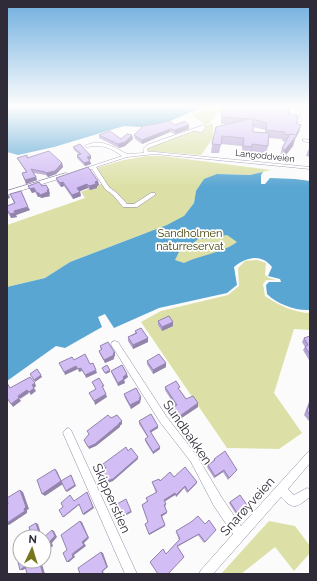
<svg xmlns="http://www.w3.org/2000/svg" width="317" height="581" viewBox="0 0 317 581" font-family="Raleway,sans-serif">
<style>
.green{fill:#dce0a6}
.water{fill:#59a6d2;fill-rule:evenodd}
.lines{fill:none;stroke-linecap:round;stroke-linejoin:round}
.minor-casing{stroke:#9087a6;stroke-width:1}
.minor{fill:#fff;fill-rule:evenodd}
.wall{fill:#b5a3d3;fill-rule:evenodd}
.shaded-wall{fill:#9384ac}
.building{fill:#d2bdf5;stroke:#9384ac}
.labels{text-anchor:middle;stroke-width:3.5;stroke-linejoin:round;paint-order:stroke}
.far-street-label{font-size:9px;fill:#2f2b38;stroke:#fff}
.park-label{font-size:11px;fill:#414204;stroke:#fff}
.near-street-label{font-size:13px;fill:#2f2b38;stroke:#fff}
</style>
<rect width="100%" height="100%" fill="#fbfbfb"/>
<g class="green">
<path d="M209 106H224C216 112 215 120 206 125L192 115Z"/>
<polygon points="213,123 213,138 201,155 149,151 147,150 149,146"/>
<polygon points="147,156 163,156 271,170 250,175 217,174 196,191 194,203 184,216 272,231 145,284 146,233 70,262 45,278 7,287 7,225 85,198 81,192 101,184 96,168 124,160"/>
<path d="M257 260 266 263 265 275 269 278 276 280H266L263 284 265 296C278 305 295 313 310 313V330L294 329 274 393 302 433 279 449 227 448 141 322 161 311 228 295 239 286 238 268 245 261Z"/>
<polygon points="269,521 295,526 310,546 310,553 294,571 275,547 241,574 221,574"/>
</g>
<g class="water">
<polygon points="7,106 205,106 156,127 140,127 124,126 54,147 18,155 7,152"/>
<path d="M263 172 261 175V184H265L270 178 295 179 310 181V310C296 311 277 304 267 294L266 285 269 282H281L280 279 268 276 272 267C261 253 246 257 234 267L237 285 227 293 159 308 114 328 105 314 98 317 102 327 65 348 56 346 7 381V287L45 278 70 262 167 225 184 216 194 203 196 191 204 179 217 174 250 175ZM219 234 222 235 221 236 227 235 237 242C222 253 201 255 184 263L175 260 181 248 191 245 198 239H205Z"/>
</g>
<g class="lines">
<defs>
<g id="minor">
<polygon points="300,106 304,106 300,110 301,121 297,122 295,121 297,120 296,110"/>
<path d="M204 125 206 126 202 132 193 131 151 147 147 149 148 152H155L310 167V169L155 154 127 157 96 167 109 187 117 193 127 204H134L151 193H155V195L137 207H123L113 195 105 189 92 169 80 173 77 171 122 156C111 148 102 144 88 147H86V145L93 143H103L114 147 127 154 144 153 143 149 147 145Z"/>
<polygon points="303,139 310,140 310,143 303,141"/>
<polygon points="66,173 68,174 68,176 7,195 7,191"/>
<path d="M115 341 118 342 166 416 197 456 222 498 241 526 307 453 310 451V463L288 489 294 495 307 488 310 489V497C296 508 293 510 281 497L213 574H199L201 570 233 534 214 506 191 462 160 422 112 346 111 344 112 342Z"/>
<polygon points="68,428 71,430 137,574 125,574 63,433 65,430"/>
</g>
</defs>
<use href="#minor" class="minor-casing"/>
<use href="#minor" class="minor"/>
</g>
<g class="wall">
<path d="M222 109 289 113 296 123 301 125 299 132 295 139 293 146 281 161 279 160 282 148 286 142 282 141V139L269 138 268 146 266 155 251 153 250 156 242 155V146L221 144 219 153H211L212 144 226 124H221V116ZM253 127 265 130V133L253 132Z"/>
<polygon points="175,125 189,125 189,129 175,134 170,132 142,144 135,139 134,135"/>
<polygon points="99,135 121,139 132,135 133,139 125,146 119,148 99,138"/>
<polygon points="73,147 91,159 89,160 91,164 85,166 77,158 77,155 79,154 74,150"/>
<polygon points="310,149 310,157 306,156 308,150"/>
<polygon points="27,155 28,157 62,163 63,167 56,174 48,177 46,175 34,173 36,177 37,180 26,184 22,173 26,172 19,161 17,158"/>
<polygon points="56,178 98,181 99,185 97,186 97,188 90,190 88,188 80,191 81,196 73,199 64,186 61,187 57,182"/>
<polygon points="28,186 42,186 50,194 49,194 50,196 41,198 40,197 38,197 35,192 32,193"/>
<polygon points="10,194 30,210 16,215 17,217 11,218 7,211 7,206 14,203"/>
<polygon points="158,321 173,322 173,326 162,331 158,325"/>
<polygon points="135,331 148,338 148,342 133,349 128,341 128,337 135,333"/>
<polygon points="310,336 310,359 309,360 303,350 305,347 302,342 304,338"/>
<polygon points="100,346 115,356 114,357 114,359 105,363 100,354 99,351 101,350"/>
<polygon points="147,361 166,363 166,367 153,374 147,364"/>
<polygon points="111,371 128,377 124,380 125,383 118,386 112,374"/>
<polygon points="165,387 180,390 186,399 198,407 177,421 171,412 171,408 175,406 165,390"/>
<polygon points="124,394 141,397 140,403 131,409 125,398"/>
<polygon points="310,399 310,420 309,421 304,415"/>
<polygon points="139,421 158,428 151,432 160,449 153,454 145,441 145,439 148,438 139,424"/>
<polygon points="214,459 237,470 228,480 223,472 214,478 207,467 208,465 213,462"/>
<polygon points="174,477 197,482 196,484 187,493 184,488 176,497 175,495 165,501 166,506 165,506 167,513 162,516 165,525 165,526 149,535 145,524 148,522 142,505 147,501 146,498 156,493 153,485 152,482"/>
<polygon points="230,502 247,505 236,514 229,503"/>
<polygon points="191,522 205,542 204,543 198,535 177,546 184,557 166,554 179,540 176,532 176,531"/>
</g>
<g class="shaded-wall">
<polygon points="291,106 293,106 286,117 288,110"/>
<polygon points="189,125 189,129 175,134 175,130"/>
<polygon points="301,125 299,132 295,139 293,146 281,161 285,150"/>
<polygon points="170,129 170,132 142,144 142,140"/>
<polygon points="132,135 133,139 125,146 119,148 118,144"/>
<polygon points="91,156 91,159 87,160 87,157"/>
<polygon points="90,161 91,164 85,166 84,163"/>
<polygon points="62,163 63,167 56,174 48,177 46,173"/>
<polygon points="36,177 37,180 26,184 25,180"/>
<polygon points="98,181 99,185 97,186 97,188 90,190 89,186 95,182"/>
<polygon points="63,182 64,186 61,187 60,183"/>
<polygon points="87,184 88,188 78,192 77,188"/>
<polygon points="34,188 35,192 32,193 30,189"/>
<polygon points="47,190 49,190 50,194 49,194 50,196 41,198 40,195"/>
<polygon points="80,192 81,196 73,199 72,195"/>
<polygon points="37,193 39,193 40,197 38,197"/>
<polygon points="9,195 10,198 7,199 7,196"/>
<polygon points="28,207 30,210 16,215 17,217 11,218 10,214 14,211"/>
<polygon points="173,322 173,326 162,331 162,327"/>
<polygon points="148,338 148,342 133,349 133,345"/>
<polygon points="113,353 115,353 115,356 114,357 114,359 105,363 104,360"/>
<polygon points="166,363 166,367 153,374 153,370"/>
<polygon points="76,366 78,369 65,375 64,372"/>
<polygon points="81,368 82,371 79,372 78,369"/>
<polygon points="96,370 97,373 86,378 85,375"/>
<polygon points="110,370 110,372 106,374 105,373"/>
<polygon points="127,374 128,377 124,380 125,383 118,386 118,383 123,377"/>
<polygon points="41,375 42,377 35,382 34,380"/>
<polygon points="35,383 36,386 34,388 32,385"/>
<polygon points="34,388 36,391 31,395 29,392"/>
<polygon points="27,390 29,393 20,399 18,396"/>
<polygon points="106,394 107,397 95,405 94,401"/>
<polygon points="141,397 140,403 131,409 130,405"/>
<polygon points="19,398 21,401 13,407 11,404"/>
<polygon points="198,403 198,407 177,421 177,418"/>
<polygon points="122,421 122,424 120,426 120,427 96,446 89,449 88,447"/>
<polygon points="158,426 158,428 150,433 150,431"/>
<polygon points="160,447 160,449 153,454 153,452"/>
<polygon points="138,457 138,459 113,481 105,484 104,482"/>
<polygon points="55,469 57,471 63,484 45,496 42,494"/>
<polygon points="224,470 223,472 214,478 215,476"/>
<polygon points="71,475 76,486 67,492 66,491"/>
<polygon points="197,482 196,484 187,493 188,491"/>
<polygon points="185,486 184,488 176,497 176,495"/>
<polygon points="20,490 23,492 29,509 27,510 27,513 9,525 7,524 7,523"/>
<polygon points="87,492 94,508 84,515 83,514"/>
<polygon points="175,493 175,495 164,502 164,500"/>
<polygon points="79,504 79,505 64,517 63,517"/>
<polygon points="131,511 132,512 123,517 123,516"/>
<polygon points="167,512 167,513 161,517 161,515"/>
<polygon points="80,521 82,522 89,538 84,543 86,546 74,555 75,557 69,562 67,562 82,542"/>
<polygon points="36,523 38,524 42,537 40,537"/>
<polygon points="165,525 165,526 149,535 149,534"/>
<polygon points="52,530 54,531 57,537 52,543 53,546 44,553 44,550"/>
<polygon points="199,534 198,535 177,547 177,546"/>
<polygon points="101,552 103,553 108,567 103,571 104,574 103,574 102,571"/>
<polygon points="39,561 41,561 45,574 43,574"/>
<polygon points="25,566 28,567 23,570 20,570"/>
</g>
<g class="building">
<polygon points="225,106 291,106 288,110 289,114 299,116 296,123 301,125 296,135 290,134 289,135 284,134 285,132 266,130 267,123 253,119 253,118 250,119 222,117 222,109"/>
<polygon points="253,118 253,132 269,133 268,146 252,144 252,147 243,146 244,138 222,136 221,145 212,144 216,127"/>
<polygon points="169,121 175,125 185,121 189,125 175,130 170,129 142,140 134,135 143,126 157,124 159,123"/>
<polygon points="110,131 121,139 127,134 132,135 125,142 118,144 99,135"/>
<polygon points="290,134 297,135 285,150 282,148"/>
<polygon points="80,144 90,155 91,156 87,157 90,161 84,163 77,155 81,154 73,147"/>
<polygon points="49,151 62,163 55,171 46,173 45,172 31,169 36,177 25,180 22,173 27,172 17,158 27,155 27,158"/>
<polygon points="88,167 98,181 95,182 96,184 89,186 87,184 77,188 80,192 72,195 63,182 60,183 56,178"/>
<polygon points="39,182 42,186 46,185 49,190 47,190 48,192 40,195 39,193 37,193 34,188 30,189 28,186"/>
<polygon points="21,191 28,207 14,211 15,213 10,214 7,210 7,206 15,203 10,194"/>
<polygon points="169,316 173,322 162,327 158,321"/>
<polygon points="141,328 148,338 133,345 128,337 137,333 135,331"/>
<polygon points="310,336 310,354 305,347 308,345 304,338"/>
<polygon points="108,342 115,353 113,353 114,355 104,360 99,351 102,349 100,346"/>
<polygon points="85,354 90,364 93,363 96,370 85,375 81,368 78,369 76,366 64,372 59,363 72,357 74,360"/>
<polygon points="159,354 166,363 153,370 147,361"/>
<polygon points="107,365 110,370 105,373 102,368"/>
<polygon points="122,365 127,374 123,377 124,379 118,383 111,371"/>
<polygon points="37,369 41,375 34,380 30,374"/>
<polygon points="30,377 35,383 32,385 34,388 29,392 27,390 18,396 19,398 11,404 7,398 7,383 10,388"/>
<polygon points="99,378 104,386 102,386 106,394 94,401 89,393 96,389 92,382"/>
<polygon points="176,381 180,387 178,388 186,399 193,396 198,403 177,418 171,408 177,405 165,387"/>
<polygon points="136,388 141,397 139,398 140,400 130,405 124,394"/>
<polygon points="310,402 310,415 307,411"/>
<polygon points="151,414 158,426 150,431 160,447 153,452 145,439 148,437 139,421"/>
<polygon points="108,415 111,418 117,415 122,421 119,423 119,424 95,444 88,447 84,440 89,434 87,431"/>
<polygon points="126,447 128,451 131,448 138,457 113,479 104,482 100,474 106,468 103,464"/>
<polygon points="225,451 237,470 229,478 224,470 215,476 208,465 215,460 214,459"/>
<polygon points="185,467 197,482 188,491 185,486 176,495 175,493 164,500 166,504 164,505 167,512 161,515 165,525 149,534 145,524 148,522 142,505 148,501 146,498 157,492 152,482 159,479 160,481 170,472 174,477"/>
<polygon points="55,469 61,481 42,494 37,480"/>
<polygon points="71,475 75,485 66,491 61,481"/>
<polygon points="20,490 26,507 24,509 25,511 7,523 7,504 8,504 7,498"/>
<polygon points="87,492 93,507 83,514 79,504 63,517 59,510 63,507 61,503 70,495 74,501"/>
<polygon points="240,495 247,505 237,513 230,502"/>
<polygon points="126,499 131,511 123,516 117,504"/>
<polygon points="198,516 205,524 209,520 216,530 205,542 199,534 177,546 184,557 168,574 158,574 150,562 163,549 166,554 180,539 176,531 191,522"/>
<polygon points="80,521 88,537 82,542 84,545 72,554 73,557 67,562 63,553 67,550 61,535"/>
<polygon points="36,523 40,537 32,537 29,527"/>
<polygon points="52,530 55,536 49,542 51,545 44,550 44,537"/>
<polygon points="101,552 107,567 102,571 103,574 80,574 78,568"/>
<polygon points="20,561 39,561 43,574 27,574 25,566 20,570 18,562"/>
</g>
<linearGradient id="sky" x2="0" y2="1"><stop stop-color="#6faedf"/><stop offset="0.57" stop-color="#fdfdfd"/><stop offset="1" stop-color="#fdfdfd" stop-opacity="0"/></linearGradient>
<rect width="317" height="187" fill="url(#sky)"/>
<g class="labels">
<g class="far-street-label">
<text transform="translate(265 156) rotate(6)" y="3">Langoddveien</text>
</g>
<g class="park-label">
<text x="190" y="237">Sandholmen<tspan x="190" dy="13">naturreservat</tspan></text>
</g>
<g class="near-street-label">
<text transform="translate(188 432) rotate(55)" y="5">Sundbakken</text>
<text transform="translate(112 498) rotate(66)" y="5">Skipperstien</text>
<text transform="translate(247 506) rotate(-48)" y="5">Snarøyveien</text>
</g>
</g>
<rect width="317" height="581" fill="none" stroke="#2f2b38" stroke-width="16"/>
<g transform="translate(32 549) rotate(4)"><circle r="19" fill="#ffffff" stroke="#acaaaf"/>
<path d="M0-3L7 15L0 10L-7 15Z" fill="#76761d"/>
<text y="-6" font-size="11" font-weight="bold" text-anchor="middle" fill="#2f2b38">N</text>
</g>
</svg>
